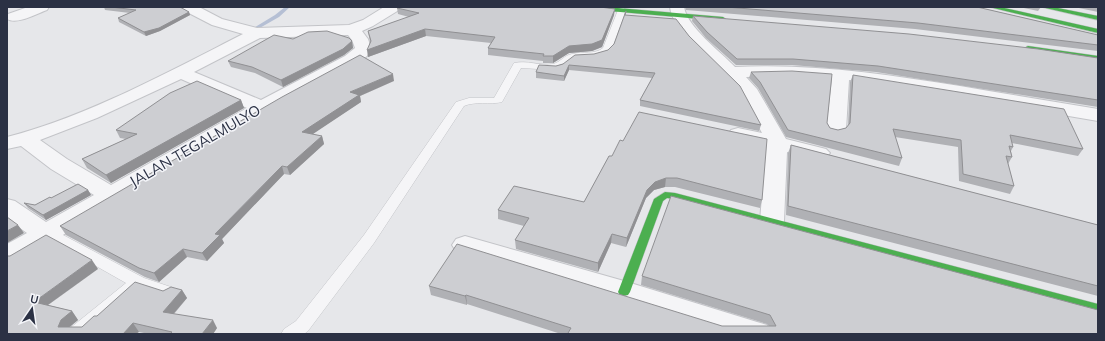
<svg xmlns="http://www.w3.org/2000/svg" width="1105" height="341" viewBox="0 0 1105 341" font-family="Mulish,sans-serif">
<style>
.lines{fill:none;stroke-linecap:round;stroke-linejoin:round}
.stream{fill:#b5bfd4;fill-rule:evenodd}
.lane-casing{stroke:#c3c4c8;stroke-width:1}
.street-casing{stroke:#c3c4c8;stroke-width:2}
.fast-casing{stroke:#c3c4c8;stroke-width:1}
.lane{fill:#f5f5f7;fill-rule:evenodd}
.street{fill:#f5f5f7;fill-rule:evenodd}
.fast{fill:#4caf50;fill-rule:evenodd}
.wall{fill:#b0b1b5}
.shaded-wall{fill:#909093}
.building{fill:#cdced2;stroke:#909093}
.labels{text-anchor:middle;stroke-width:3;stroke-linejoin:round;paint-order:stroke}
.street-label{font-size:15px;fill:#2b3144;stroke:#f4f5f9}
</style>
<rect width="100%" height="100%" fill="#e6e7ea"/>
<g class="lines">
<polygon class="stream" points="285,7 290,7 279,17 251,33 247,32 275,15"/>
<defs>
<g id="lane">
<path d="M622 7 626 10 612 49 607 54 594 58 574 59 562 68 556 70 521 68 502 102C490 105 475 101 464 106L374 243 308 331 304 334H281L284 329 296 321 364 235 456 102 469 98H494L514 63C527 60 540 66 553 64 559 63 565 55 572 54 583 51 594 55 603 48L618 10Z"/>
<polygon points="48,227 144,278 174,288 176,292 174,296 168,298 140,289 87,334 66,334 69,329 126,283 43,236 41,232 43,228"/>
</g>
<g id="street">
<path d="M28 7H49L47 10C36 14 17 25 7 19L8 14Z"/>
<path d="M181 7H199L222 19 257 28 349 25 363 20 384 7H401L399 10 373 26 362 31 368 39 371 48 367 56 357 64 282 104 16 263 7 265V244L27 233 7 219V199L15 201 46 222 94 195 51 169 21 146 7 149V137C86 117 170 71 243 34L212 25 183 10ZM348 35 352 40 355 48 345 56 261 100 194 72 260 38ZM181 79 247 108 111 185 67 159 40 140 97 118Z"/>
<path d="M670 7H684C687 27 721 52 735 67 811 63 885 74 960 86 1006 94 1052 101 1098 109V121L904 88 849 80 846 130 843 134 836 136 829 134 826 130 832 79 790 76 746 77 757 89 786 139 826 149 830 153 826 157 819 159 787 152 784 221 781 227 772 229 763 227 760 221 766 147 731 138 728 134 731 130 738 128 762 133C755 120 749 102 739 90 722 70 672 32 670 7Z"/>
<polygon points="465,236 624,281 757,322 767,325 772,334 720,334 621,302 456,251 452,245 456,239"/>
</g>
<g id="fast">
<polygon points="583,7 606,7 723,17 726,19 723,21 586,9"/>
<polygon points="989,7 1000,7 1098,29 1098,33"/>
<polygon points="1041,7 1053,7 1098,16 1098,20"/>
<polygon points="1028,46 1098,56 1098,60 1026,49 1026,47"/>
<polygon points="665,192 675,193 1098,304 1098,314 675,199 667,198 663,201 630,292 628,295 624,296 620,295 618,292 654,199"/>
</g>
</defs>
<use href="#lane" class="lane-casing"/>
<use href="#street" class="street-casing"/>
<use href="#fast" class="fast-casing"/>
<use href="#lane" class="lane"/>
<use href="#street" class="street"/>
<use href="#fast" class="fast"/>
</g>
<g class="wall">
<polygon points="104,7 180,7 189,12 190,15 160,31 146,36 119,22 118,18 130,13 105,10"/>
<polygon points="685,7 977,7 1098,35 1098,51 915,29 686,10"/>
<polygon points="1019,7 1041,7 1038,11"/>
<polygon points="1074,7 1098,7 1098,12"/>
<polygon points="397,8 614,15 602,47 592,51 569,53 553,63 543,63 543,61 488,55 488,48 491,43 426,36 368,57 370,42 368,31 409,17 398,14"/>
<polygon points="626,15 689,36 761,125 759,131 640,106 640,100 652,78 569,70 564,81 536,78 536,72 608,50 614,44"/>
<polygon points="693,16 1098,58 1098,107 876,72 792,65 736,65 706,38 692,21"/>
<polygon points="293,39 352,41 353,48 344,55 283,87 255,73 231,67 228,61"/>
<polygon points="751,72 827,123 830,128 838,130 846,128 848,126 850,82 853,75 1083,149 1078,156 1012,143 1013,147 1011,151 1012,157 1008,164 1014,186 1010,194 959,181 958,147 895,137 902,158 899,166 786,137 758,88 749,78"/>
<polygon points="394,81 360,96 361,102 312,134 322,136 324,144 290,175 284,174 222,239 224,243 207,261 187,257 159,282 145,277 66,235 60,226"/>
<polygon points="241,100 244,108 111,183 87,168 82,159 126,139 120,138 116,130"/>
<polygon points="791,145 1098,225 1098,296 786,215 788,153"/>
<polygon points="609,156 762,200 760,208 675,187 665,187 654,190 646,198 626,247 611,243 598,272 516,249 515,240 524,226 498,219 498,210 584,202"/>
<polygon points="88,190 91,195 46,220 28,208 24,203 35,205 51,198"/>
<polygon points="98,269 48,305 72,311 78,320 70,327 82,327 97,316 163,291 182,290 187,298 174,314 217,328 213,334 149,334 139,332 7,334"/>
<polygon points="642,276 1098,334 561,334 467,304 467,305 431,295 429,286 722,326 769,326 767,324 641,285"/>
</g>
<g class="shaded-wall">
<polygon points="615,9 614,15 602,47 592,51 569,53 553,63 553,56 569,46"/>
<polygon points="189,12 190,15 160,31 146,36 144,32"/>
<polygon points="425,29 426,36 368,57 367,50"/>
<polygon points="352,41 353,48 344,55 283,87 281,80"/>
<polygon points="569,65 569,70 564,81 564,76"/>
<polygon points="393,74 394,81 360,96 361,102 304,140 302,132 350,92"/>
<polygon points="241,100 244,108 111,183 106,175"/>
<polygon points="322,136 324,144 290,175 287,167"/>
<polygon points="282,166 284,174 222,239 224,243 207,261 202,253 215,234"/>
<polygon points="666,178 665,187 654,190 646,198 626,247 627,238 647,190 655,182"/>
<polygon points="88,190 91,195 46,220 43,215"/>
<polygon points="18,225 24,233 7,243 7,231"/>
<polygon points="612,234 611,243 598,272 598,263"/>
<polygon points="183,249 187,257 159,282 154,273"/>
<polygon points="92,260 98,269 41,310 34,302"/>
<polygon points="182,290 187,298 168,320 163,312"/>
<polygon points="466,295 467,304 467,305 465,296"/>
<polygon points="72,311 78,320 68,328 58,327 61,320"/>
<polygon points="213,320 217,328 213,334 202,334"/>
<polygon points="133,323 139,332 136,334 123,334"/>
</g>
<g class="building">
<polygon points="111,7 180,7 189,12 159,28 144,32 118,18 136,10"/>
<polygon points="399,7 600,7 615,9 602,40 592,44 569,46 553,56 543,56 544,54 488,48 495,37 425,29 367,50 371,41 368,31 419,13 397,8"/>
<polygon points="726,7 977,7 1098,35 1098,45 918,23"/>
<polygon points="626,11 625,15 676,19 689,36 740,86 761,125 640,100 655,73 569,65 564,76 536,72 539,65 556,66 563,64 575,55 594,54 608,50 614,44"/>
<polygon points="693,16 909,34 1038,49 1098,58 1098,100 878,66 793,59 737,59 707,32"/>
<polygon points="327,31 349,38 352,41 343,49 281,80 252,67 228,61 274,35 293,39 308,32"/>
<polygon points="360,55 393,74 350,92 359,95 302,132 322,136 287,167 282,166 215,234 220,235 202,253 183,249 154,273 139,268 60,226 282,97"/>
<polygon points="792,71 832,74 827,123 830,128 838,130 846,128 850,123 853,75 1064,109 1083,149 1010,135 1013,147 1009,146 1012,157 1006,156 1014,186 963,174 961,140 893,129 902,158 788,130 760,82 751,72"/>
<polygon points="197,81 241,100 106,175 82,159 137,134 116,130 170,93"/>
<polygon points="639,112 767,139 762,200 677,178 666,178 655,182 647,190 627,238 612,234 598,263 515,240 529,218 498,210 514,186 584,202 609,156 612,156 620,140 623,141"/>
<polygon points="791,145 1098,225 1098,286 788,206"/>
<polygon points="78,184 88,190 43,215 24,203 35,205 50,197 51,198"/>
<polygon points="671,196 1098,310 1098,334 571,334 568,333 571,328 466,295 465,296 429,286 457,244 722,326 776,326 770,315 642,276"/>
<polygon points="7,217 18,225 7,231"/>
<polygon points="46,235 92,260 34,302 72,311 61,320 58,327 82,327 94,316 97,316 135,282 163,291 171,287 182,290 163,312 213,320 202,334 170,334 172,332 133,323 123,334 7,334 7,256 10,256"/>
</g>
<g class="labels">
<g class="street-label">
<text transform="translate(195 146) rotate(-30)" y="5">JALAN TEGALMULYO</text>
</g>
</g>
<rect width="1105" height="341" fill="none" stroke="#2b3144" stroke-width="16"/>
<g transform="translate(32 309) rotate(13)" stroke="#f4f5f9" stroke-width="3" paint-order="stroke">
<path d="M0-3L7 15L0 10L-7 15Z" fill="#2b3144"/>
<text y="-6" font-size="11" font-weight="bold" text-anchor="middle" fill="#2b3144">U</text>
</g>
</svg>
